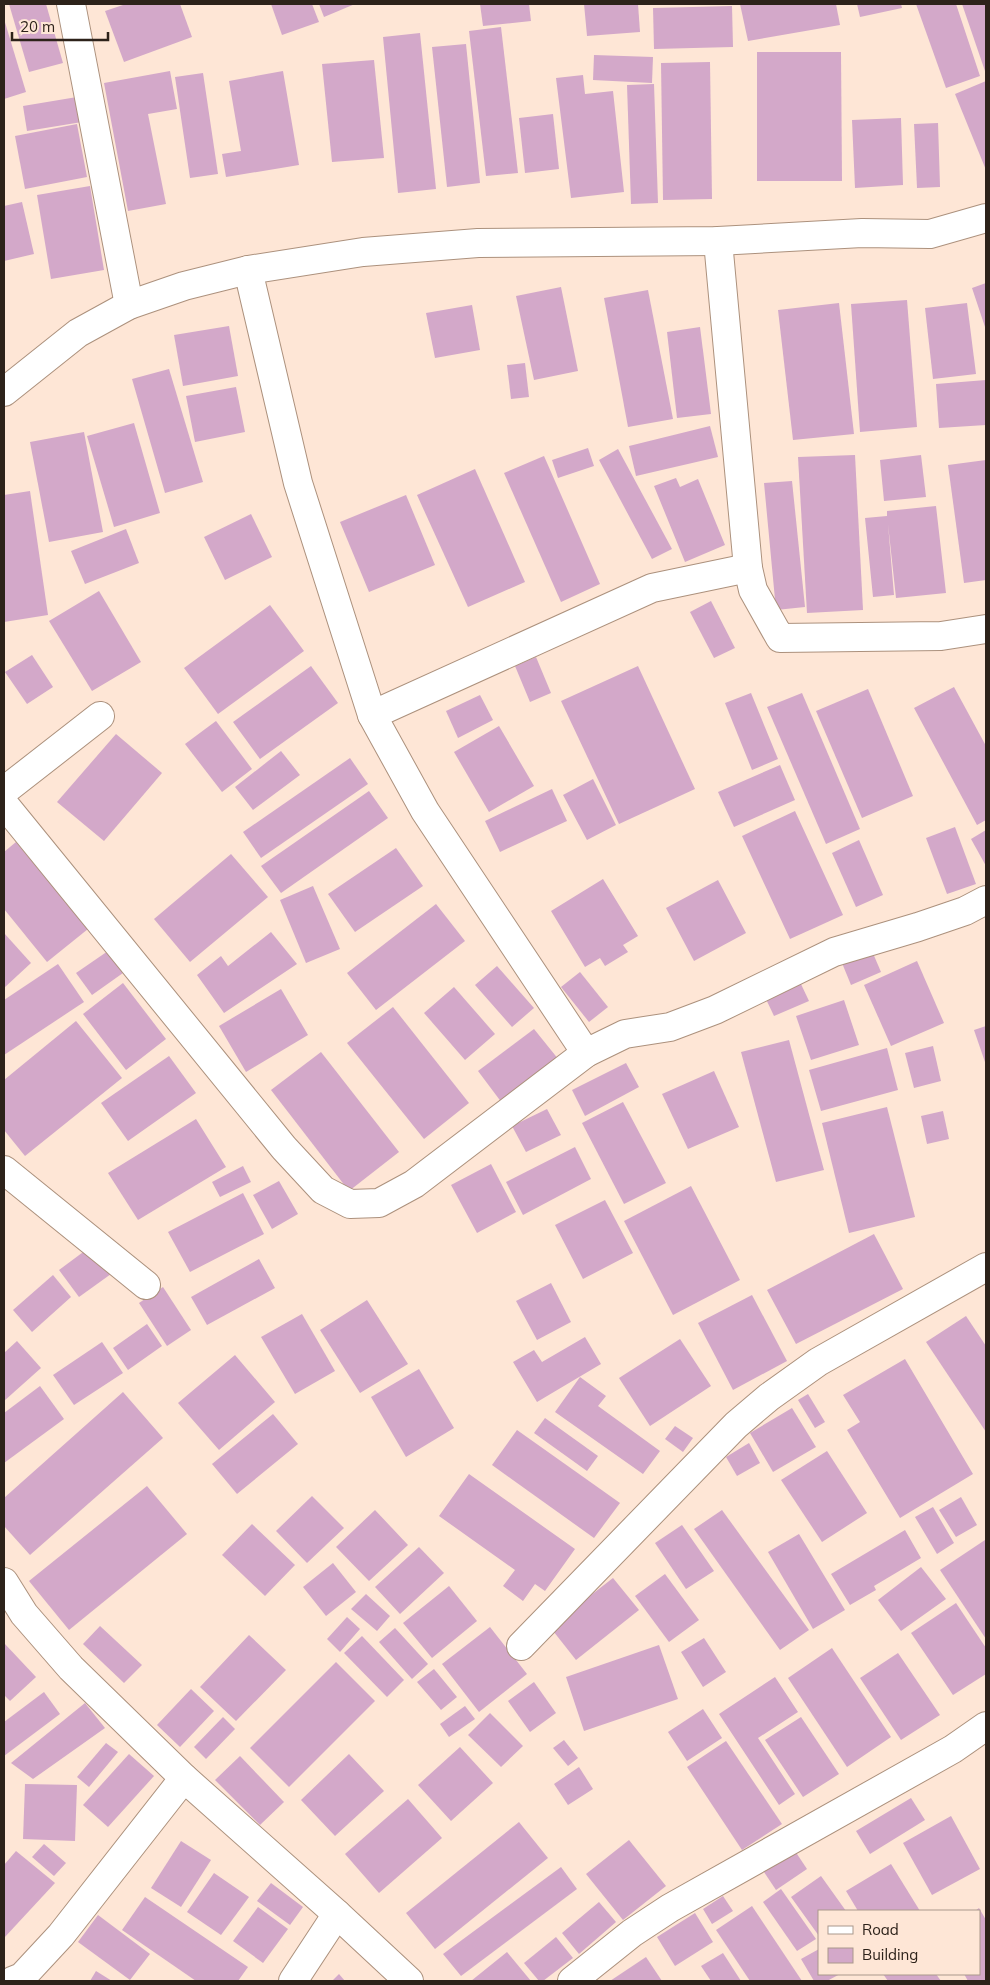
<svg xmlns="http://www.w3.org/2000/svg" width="990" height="1985" viewBox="0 0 990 1985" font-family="Mulish,sans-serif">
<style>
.building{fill:#d3a8c9}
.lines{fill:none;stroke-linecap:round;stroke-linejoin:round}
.minor-casing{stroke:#ac917d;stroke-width:30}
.minor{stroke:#fff;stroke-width:28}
</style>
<rect width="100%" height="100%" fill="#fee6d6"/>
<g class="building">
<polygon points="9,4 46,4 63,63 29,72"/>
<polygon points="126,4 180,4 192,37 124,62 105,11"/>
<polygon points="271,4 312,4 319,22 282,35"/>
<polygon points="319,4 355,4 324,17"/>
<polygon points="480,4 529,4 531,21 483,26"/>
<polygon points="584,4 638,4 640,32 587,36"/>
<polygon points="740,4 836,4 840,25 748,41"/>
<polygon points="857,4 901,4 902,8 860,17"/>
<polygon points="916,4 956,4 980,76 946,88"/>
<polygon points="962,4 986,4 986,74"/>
<polygon points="732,6 733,47 654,49 653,8"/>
<polygon points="4,19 26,92 4,99"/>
<polygon points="501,27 518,173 486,176 469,31"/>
<polygon points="420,33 436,189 398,193 383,37"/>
<polygon points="466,44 480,183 447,187 432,47"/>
<polygon points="757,52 841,52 842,181 757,181"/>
<polygon points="594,55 653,57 652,83 593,80"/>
<polygon points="374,60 384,158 332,162 322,64"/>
<polygon points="710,62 712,199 663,200 661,63"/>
<polygon points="170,71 177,109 148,114 166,204 128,211 104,83"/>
<polygon points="283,71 299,165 226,177 222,154 241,151 229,81"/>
<polygon points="203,73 218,174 190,178 175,77"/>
<polygon points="583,75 585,94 613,91 624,192 571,198 556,78"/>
<polygon points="986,81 986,170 955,94"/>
<polygon points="654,84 658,203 631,204 627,85"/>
<polygon points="77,97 82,122 27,131 23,106"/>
<polygon points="553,114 559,169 525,173 519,118"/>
<polygon points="901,118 903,185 855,188 852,120"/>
<polygon points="938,123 940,187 917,188 914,124"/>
<polygon points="77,124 87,177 25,189 15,136"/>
<polygon points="90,186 104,270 51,279 37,195"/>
<polygon points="22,202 34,254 4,261 4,206"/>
<polygon points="986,283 986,330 972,288"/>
<polygon points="561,287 578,371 534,380 516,296"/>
<polygon points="648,290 673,419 628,427 604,298"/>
<polygon points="907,300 917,427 860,432 851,304"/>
<polygon points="839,303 854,434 793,440 778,310"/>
<polygon points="967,303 976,374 933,379 925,308"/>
<polygon points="472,305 480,350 435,358 426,313"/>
<polygon points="229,326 238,376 183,386 174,335"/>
<polygon points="700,327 711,414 677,418 667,332"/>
<polygon points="525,363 529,397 511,399 507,365"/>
<polygon points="169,369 203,482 165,493 132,379"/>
<polygon points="986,380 986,425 939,428 936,384"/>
<polygon points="236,387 245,432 195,442 186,396"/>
<polygon points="134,423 160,513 114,527 87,436"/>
<polygon points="710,426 718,457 636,476 629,446"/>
<polygon points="84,432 103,532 49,542 30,442"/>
<polygon points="588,448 594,466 558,478 552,460"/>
<polygon points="618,449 672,549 652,559 599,460"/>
<polygon points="855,455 863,610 807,613 798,457"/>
<polygon points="921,455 926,497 884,501 880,460"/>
<polygon points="544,456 600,584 561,602 504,473"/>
<polygon points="986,460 986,580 964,583 948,465"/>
<polygon points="475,469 525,582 468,607 417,495"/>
<polygon points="676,478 680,487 698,479 725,545 685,562 654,486"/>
<polygon points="792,481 805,607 776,610 764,483"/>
<polygon points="30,491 48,615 4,622 4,495"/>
<polygon points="406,495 435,565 369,592 340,522"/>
<polygon points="936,506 946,593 896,598 888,524 894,595 873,597 865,518 887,516 887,511"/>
<polygon points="251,514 272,557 225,580 204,537"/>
<polygon points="126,529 139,563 85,584 71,551"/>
<polygon points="99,591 141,662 92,691 49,621"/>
<polygon points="711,601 735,648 714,658 690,612"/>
<polygon points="270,605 304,651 218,714 184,668"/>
<polygon points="32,655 53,687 27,704 5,672"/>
<polygon points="536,657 551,693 530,702 515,666"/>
<polygon points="311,666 338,703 260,759 233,722"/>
<polygon points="638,666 695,789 619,824 561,701"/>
<polygon points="954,687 986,746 986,820 977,825 914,708"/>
<polygon points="868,689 913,796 862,818 816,711"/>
<polygon points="751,693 778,759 752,770 725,703"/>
<polygon points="802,693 860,829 826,844 767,707"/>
<polygon points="480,695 493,720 458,738 446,711"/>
<polygon points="216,721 252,769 222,792 185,744"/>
<polygon points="499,726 534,786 489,812 454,752"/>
<polygon points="116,734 162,773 104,841 57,802"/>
<polygon points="281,751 300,775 253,810 235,787"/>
<polygon points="350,758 368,784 261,858 243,832"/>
<polygon points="780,765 795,800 734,827 718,792"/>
<polygon points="593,779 616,825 587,840 563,795"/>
<polygon points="552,789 567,821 500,852 485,821"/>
<polygon points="369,791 388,818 281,893 261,866"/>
<polygon points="795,811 843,915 790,939 742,836"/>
<polygon points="955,827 976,884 947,894 926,838"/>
<polygon points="986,830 986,866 971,839"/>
<polygon points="859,840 883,895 856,907 832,853"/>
<polygon points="16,842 88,929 47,962 4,909 4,852"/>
<polygon points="396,848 423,886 355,932 328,894"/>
<polygon points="231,854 268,897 190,962 154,919"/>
<polygon points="603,879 638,936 623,945 628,952 605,966 600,958 585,967 551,911"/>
<polygon points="718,880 746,933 694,961 666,908"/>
<polygon points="313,886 340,949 306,963 280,900"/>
<polygon points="436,904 465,941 376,1010 347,973"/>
<polygon points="271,932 297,964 224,1013 197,975 221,956 228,966"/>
<polygon points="4,933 31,963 4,988"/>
<polygon points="108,951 123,973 92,995 76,973"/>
<polygon points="872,951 881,972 851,985 842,963"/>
<polygon points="917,961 944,1023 891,1046 864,985"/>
<polygon points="58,964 84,1002 4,1055 4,1000"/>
<polygon points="497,966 534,1008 512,1027 475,985"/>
<polygon points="580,972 608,1007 589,1022 561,987"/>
<polygon points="800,982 809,1001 774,1016 765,997"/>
<polygon points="123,983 166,1039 126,1070 83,1014"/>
<polygon points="454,987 495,1034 465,1060 424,1013"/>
<polygon points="281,989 308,1035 246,1072 219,1026"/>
<polygon points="844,1000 859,1045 811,1060 796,1016"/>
<polygon points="393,1007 469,1103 424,1139 347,1043"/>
<polygon points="76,1021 122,1078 25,1156 4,1130 4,1080"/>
<polygon points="986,1026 986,1065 974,1030"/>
<polygon points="534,1029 559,1060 502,1103 478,1071"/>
<polygon points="789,1040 824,1170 776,1182 741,1052"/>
<polygon points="933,1046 941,1081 914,1088 905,1053"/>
<polygon points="887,1048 898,1090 821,1111 809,1070"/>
<polygon points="321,1052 399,1152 349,1191 271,1090"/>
<polygon points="169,1056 196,1093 128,1141 101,1103"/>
<polygon points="626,1063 639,1087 585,1116 572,1090"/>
<polygon points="714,1071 739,1127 688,1149 662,1094"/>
<polygon points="623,1102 666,1183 624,1204 582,1123"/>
<polygon points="887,1107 915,1217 849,1233 822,1123"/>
<polygon points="547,1109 561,1135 526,1152 512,1126"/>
<polygon points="943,1111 949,1139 927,1144 921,1116"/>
<polygon points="196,1119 226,1167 138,1220 108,1173"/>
<polygon points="575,1147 591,1179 523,1215 506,1182"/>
<polygon points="491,1164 516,1212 477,1233 451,1185"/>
<polygon points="243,1166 251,1182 220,1197 212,1182"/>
<polygon points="279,1181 298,1214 272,1229 253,1195"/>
<polygon points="691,1186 740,1280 673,1315 624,1221"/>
<polygon points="243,1193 264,1234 190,1272 168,1232"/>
<polygon points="605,1200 633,1253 583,1279 555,1225"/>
<polygon points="874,1234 903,1289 796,1344 767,1290"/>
<polygon points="90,1247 111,1274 79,1297 59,1270"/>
<polygon points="259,1259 275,1288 207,1325 191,1297"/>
<polygon points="53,1275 71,1297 32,1332 13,1310"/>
<polygon points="551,1283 571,1322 537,1340 516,1301"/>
<polygon points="163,1287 191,1330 167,1346 139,1303"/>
<polygon points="752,1295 787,1361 733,1390 698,1323"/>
<polygon points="367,1300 408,1364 360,1393 320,1330"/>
<polygon points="302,1314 335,1371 295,1394 261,1337"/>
<polygon points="966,1316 986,1346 986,1432 926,1342"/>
<polygon points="147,1324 162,1346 128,1370 113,1348"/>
<polygon points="585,1337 601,1364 537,1402 513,1362 534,1350 542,1362"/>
<polygon points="680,1339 711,1386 650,1426 619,1378"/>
<polygon points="17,1341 41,1368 4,1401 4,1353"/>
<polygon points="102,1342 123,1373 74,1405 53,1375"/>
<polygon points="235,1355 275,1402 219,1450 178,1403"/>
<polygon points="905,1359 973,1474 900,1518 847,1430 860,1422 843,1395"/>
<polygon points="419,1369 454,1428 406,1457 371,1397"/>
<polygon points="580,1377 606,1396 598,1406 660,1451 643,1474 555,1412"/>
<polygon points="40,1386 64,1419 4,1463 4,1413"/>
<polygon points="123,1392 163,1438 30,1555 4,1526 4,1498"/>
<polygon points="808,1394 825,1422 815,1428 798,1400"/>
<polygon points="792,1408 816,1447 773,1472 750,1433"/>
<polygon points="273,1414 298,1444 237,1494 212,1464"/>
<polygon points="545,1418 598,1456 587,1471 534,1433"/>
<polygon points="675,1426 693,1438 683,1452 665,1439"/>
<polygon points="517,1430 620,1503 594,1538 492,1465"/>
<polygon points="749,1443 760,1463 737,1476 726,1457"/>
<polygon points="827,1451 867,1513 822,1542 781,1480"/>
<polygon points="469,1474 575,1549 545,1591 535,1584 523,1601 503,1586 515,1570 439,1516"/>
<polygon points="147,1486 187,1534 69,1630 29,1581"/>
<polygon points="312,1496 344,1528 307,1563 276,1531"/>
<polygon points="961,1497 977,1525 956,1537 939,1510"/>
<polygon points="933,1507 954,1543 937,1554 915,1517"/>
<polygon points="375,1510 408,1545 369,1581 336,1547"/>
<polygon points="722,1510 809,1630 780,1650 694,1529"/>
<polygon points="252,1524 295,1565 265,1596 222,1555"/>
<polygon points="682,1525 714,1571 686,1589 655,1543"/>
<polygon points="905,1530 921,1558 874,1586 876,1590 850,1605 831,1574"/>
<polygon points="799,1534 845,1610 813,1629 768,1552"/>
<polygon points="985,1540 986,1543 986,1639 940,1570"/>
<polygon points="419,1547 444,1573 400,1614 375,1587"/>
<polygon points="333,1563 356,1592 326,1616 303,1587"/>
<polygon points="921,1567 946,1599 901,1631 878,1600"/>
<polygon points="665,1574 699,1620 669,1642 635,1596"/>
<polygon points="613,1578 639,1610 576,1660 550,1627"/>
<polygon points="449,1586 477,1621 432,1658 403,1623"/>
<polygon points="366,1594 390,1616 377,1631 351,1609"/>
<polygon points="956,1603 986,1648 986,1674 953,1695 911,1633"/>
<polygon points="347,1617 360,1629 340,1652 327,1639"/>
<polygon points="100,1626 142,1665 124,1683 83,1644"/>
<polygon points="490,1627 527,1674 479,1712 442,1664"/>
<polygon points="395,1628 428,1664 412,1679 379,1642"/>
<polygon points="249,1635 286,1670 236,1721 200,1687"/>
<polygon points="362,1636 404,1680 387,1697 344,1653"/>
<polygon points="704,1638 726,1672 703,1687 681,1652"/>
<polygon points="4,1643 36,1677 10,1701 4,1695"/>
<polygon points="659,1645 678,1699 584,1731 566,1677"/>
<polygon points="832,1648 891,1737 847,1767 788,1678"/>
<polygon points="898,1653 940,1715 901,1740 860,1678"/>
<polygon points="336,1662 375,1701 289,1787 250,1748"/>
<polygon points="434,1669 457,1697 441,1710 417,1682"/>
<polygon points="775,1677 798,1712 758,1738 795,1794 779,1805 719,1714"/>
<polygon points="534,1682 556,1713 530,1732 508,1701"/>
<polygon points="191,1689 214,1711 180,1747 157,1725"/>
<polygon points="44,1692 60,1714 4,1756 4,1722"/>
<polygon points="85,1703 105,1728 33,1779 11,1763"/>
<polygon points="465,1706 475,1719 449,1737 440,1724"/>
<polygon points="703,1709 722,1738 687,1761 668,1732"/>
<polygon points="490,1713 523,1746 501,1767 468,1735"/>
<polygon points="223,1717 235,1729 206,1759 194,1747"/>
<polygon points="801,1717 839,1774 803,1797 765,1740"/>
<polygon points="564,1740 578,1758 568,1766 553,1748"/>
<polygon points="726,1741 782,1824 742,1850 687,1767"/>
<polygon points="106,1743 118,1752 89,1787 77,1777"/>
<polygon points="460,1747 493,1783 451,1821 418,1785"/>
<polygon points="129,1754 154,1776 108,1827 83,1805"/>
<polygon points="349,1754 384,1791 335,1836 301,1800"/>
<polygon points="240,1756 284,1802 260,1825 215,1780"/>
<polygon points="579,1767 593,1789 568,1805 554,1784"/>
<polygon points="25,1784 77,1785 75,1841 23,1839"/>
<polygon points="911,1798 925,1820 870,1854 856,1831"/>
<polygon points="408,1799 442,1838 379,1893 345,1854"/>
<polygon points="951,1816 980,1869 932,1895 903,1843"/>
<polygon points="519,1822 548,1858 435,1949 406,1913"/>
<polygon points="629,1840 666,1886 623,1920 586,1874"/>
<polygon points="181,1841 211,1860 181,1907 151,1888"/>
<polygon points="44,1844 66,1863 54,1876 32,1857"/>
<polygon points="16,1851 55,1883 4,1938 4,1865"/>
<polygon points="795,1851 807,1869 776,1890 764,1872"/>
<polygon points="891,1864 920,1911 858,1911 846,1891"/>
<polygon points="561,1867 577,1889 461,1976 443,1954"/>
<polygon points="214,1873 249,1897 221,1935 187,1912"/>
<polygon points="821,1876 846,1911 819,1911 819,1936 791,1897"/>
<polygon points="271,1883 303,1907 290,1925 257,1901"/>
<polygon points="781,1889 816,1939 797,1951 763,1902"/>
<polygon points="723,1896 733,1911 712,1924 703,1909"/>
<polygon points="145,1897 248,1967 238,1981 196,1981 122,1930"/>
<polygon points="599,1902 616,1922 579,1954 562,1933"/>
<polygon points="752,1906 802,1981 750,1981 716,1930"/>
<polygon points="258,1907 288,1929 263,1963 233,1941"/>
<polygon points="979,1908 986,1920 986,1981 968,1981 964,1974 979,1974 979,1911 975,1911"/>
<polygon points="695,1913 713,1942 675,1966 657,1937"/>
<polygon points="98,1915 150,1954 130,1980 78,1942"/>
<polygon points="556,1937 573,1958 543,1981 539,1981 524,1963"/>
<polygon points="819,1949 819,1974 840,1974 827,1981 814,1981 801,1959"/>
<polygon points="507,1952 531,1981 471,1981"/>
<polygon points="723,1953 741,1981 711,1981 701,1966"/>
<polygon points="646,1957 662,1981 610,1981"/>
<polygon points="96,1971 112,1981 90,1981"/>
<polygon points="339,1974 345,1981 332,1981"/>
<polygon points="883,1974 936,1974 941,1981 888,1981"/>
</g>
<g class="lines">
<defs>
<g id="minor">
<polyline points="71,4 129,305"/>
<polyline points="718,241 748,568 753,590 780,638 941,636 986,629"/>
<polyline points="248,270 298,483 372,715 425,811 586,1053"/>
<polyline points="4,392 78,333 129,305 184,286 248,270 363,252 478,243 718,241 862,233 930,234 986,218"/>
<polyline points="372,715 652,588 748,568"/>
<polyline points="4,791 100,716"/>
<polyline points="4,804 284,1148 323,1190 350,1204 379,1203 414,1184 586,1053 625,1034 670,1027 715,1010 834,952 918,927 965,911 986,900"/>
<polyline points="4,1170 146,1285"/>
<polyline points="4,1582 24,1614 71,1668 184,1778 337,1914 409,1981"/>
<polyline points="521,1646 736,1425 769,1397 818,1362 986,1267"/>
<polyline points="12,1981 22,1977 61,1935 184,1778"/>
<polyline points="293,1981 337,1914"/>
<polyline points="572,1981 632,1933 670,1908 953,1749 986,1726"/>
</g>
</defs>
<use href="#minor" class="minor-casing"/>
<use href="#minor" class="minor"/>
</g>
<rect width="990" height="1985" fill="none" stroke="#2d221a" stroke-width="10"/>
<rect x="818" y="1910" width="162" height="65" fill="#fee6d6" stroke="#aa988b"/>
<rect x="828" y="1926" width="25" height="8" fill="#ffffff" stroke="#aa988b"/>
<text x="862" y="1935" font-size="15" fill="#2d221a">Road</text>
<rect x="828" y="1948" width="25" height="15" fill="#d3a8c9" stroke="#aa988b"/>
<text x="862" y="1960" font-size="15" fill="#2d221a">Building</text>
<path d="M12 32v8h96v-8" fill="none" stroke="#2d221a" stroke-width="2.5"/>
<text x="20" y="32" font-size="15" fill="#2d221a" stroke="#fee6d6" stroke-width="4" paint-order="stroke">20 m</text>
</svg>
